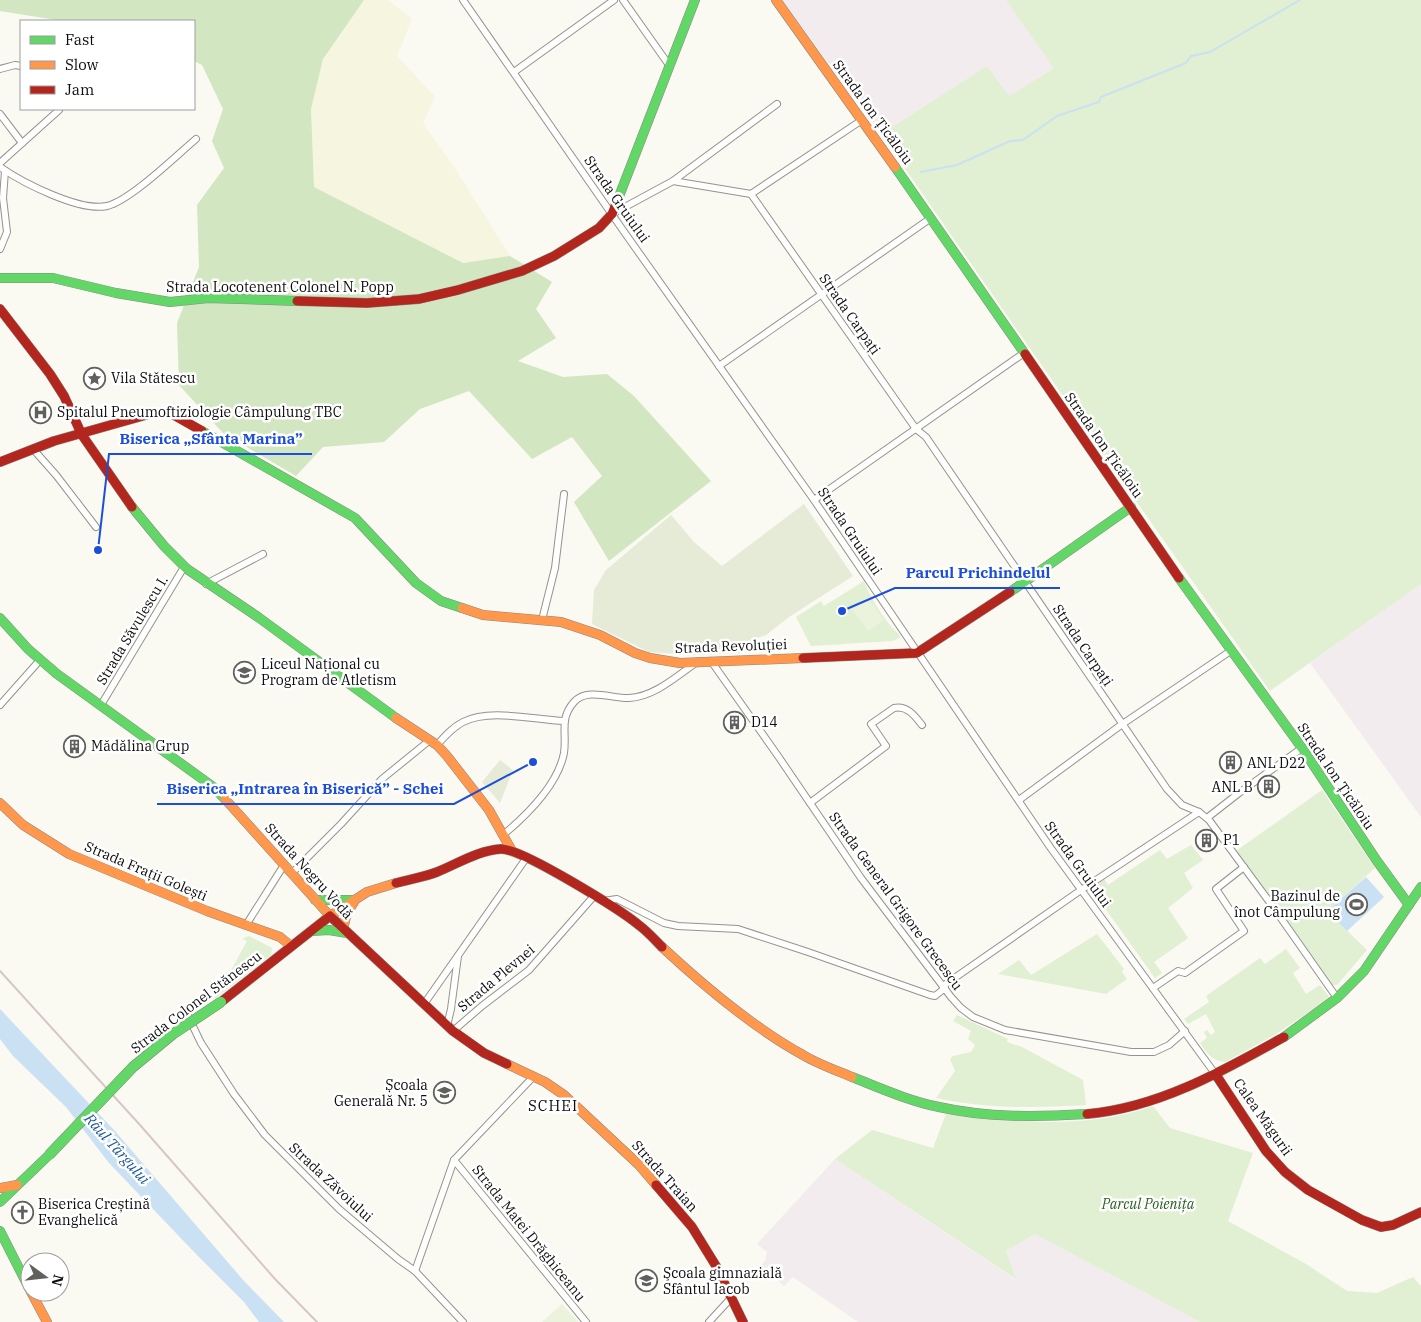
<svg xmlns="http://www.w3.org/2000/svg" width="1421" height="1322" viewBox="0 0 1421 1322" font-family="'IBM Plex Serif',serif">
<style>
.industrial{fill:#f2ecee}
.farmland{fill:#f6f5df}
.green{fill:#e1efd3}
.forest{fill:#d1e6c1}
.cemetery{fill:#e5ebd6}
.pitch{fill:#ebf3dd}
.water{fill:#cae1f3}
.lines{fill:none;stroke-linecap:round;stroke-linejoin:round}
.stream{stroke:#cae1f3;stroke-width:2}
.street-casing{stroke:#949390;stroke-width:8}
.fast-casing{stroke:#8a8a87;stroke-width:10}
.slow-casing{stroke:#8a8a87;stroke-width:10}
.jam-casing{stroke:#8a8a87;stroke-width:10}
.street{stroke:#fefefd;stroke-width:6}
.fast{stroke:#63d668;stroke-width:9}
.slow{stroke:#ff974d;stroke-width:9}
.jam{stroke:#b3261e;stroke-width:9}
.rail{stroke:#d6c6c5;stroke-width:2}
.fast-bridge-casing{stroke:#81817d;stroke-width:11;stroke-linecap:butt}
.fast-bridge{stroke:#63d668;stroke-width:10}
.labels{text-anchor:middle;stroke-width:5;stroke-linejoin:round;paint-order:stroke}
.street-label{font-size:14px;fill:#0d0d0d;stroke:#fff}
.poi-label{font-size:14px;fill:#0d0d0d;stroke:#fff;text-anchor:start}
.park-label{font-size:14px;font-style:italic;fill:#296121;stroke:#fff}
.neighbourhood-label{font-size:15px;letter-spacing:1px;fill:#0d0d0d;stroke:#fff}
.water-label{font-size:15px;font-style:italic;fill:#1d5998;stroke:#fff}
.leader{fill:none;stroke:#1d4ed8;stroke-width:2}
.callout-dot{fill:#1d4ed8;stroke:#fff;stroke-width:2}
.callout-label{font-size:15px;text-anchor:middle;font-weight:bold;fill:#1d4ed8;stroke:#fff;stroke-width:5;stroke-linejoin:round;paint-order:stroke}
</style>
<rect width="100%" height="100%" fill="#faf9f2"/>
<g class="industrial">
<polygon points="781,0 1006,0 1055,67 1008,97 987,66 881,134"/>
<polygon points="1421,584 1421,817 1310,663"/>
<polygon points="835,1159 1015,1279 1006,1251 1035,1234 1200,1322 858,1322 793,1277 784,1286 761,1266 765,1261 767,1252 757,1244"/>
</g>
<polygon class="farmland" points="364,0 388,0 412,19 397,56 435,97 423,123 454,167 510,256 463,263 314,187 311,109 323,59"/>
<g class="green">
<polygon points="1006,0 1421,0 1421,584 1270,691 1129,491 881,134 987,66 1009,96 1054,68"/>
<path d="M864 581C870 597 886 624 899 634L900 638 892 641 811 646 796 617 821 601 824 606Z"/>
<polygon points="1322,790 1375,868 1327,911 1367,950 1337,985 1331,985 1236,851"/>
<polygon points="1191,845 1203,860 1184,873 1193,888 1168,908 1188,938 1154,962 1162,973 1155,978 1092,890 1104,879 1108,885 1160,850 1167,859"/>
<polygon points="1097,934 1124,969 1122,972 1127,979 1106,994 998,974 1019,960 1031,975"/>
<polygon points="249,936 272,948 271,955 215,999 214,997 221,989 220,982 225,972 229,974 247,941 242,939"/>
<path d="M1286 949 1300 968 1293 973 1306 994 1320 985 1330 998 1276 1034 1225 1062C1212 1061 1207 1053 1200 1043L1207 1038 1204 1032 1207 1030 1211 1035 1215 1032 1206 1014 1188 1024 1184 1019 1209 1002 1206 996 1260 958 1265 964Z"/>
<path d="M957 1015 1008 1039 1007 1042 1022 1047 1083 1080 1086 1105C1036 1108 985 1109 936 1098L955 1071 950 1059 953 1056 971 1052 975 1045 968 1039 971 1031 953 1021Z"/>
<path d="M1153 1106 1170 1128 1253 1153 1228 1221 1306 1264 1347 1291 1377 1293 1413 1277 1421 1286V1322H1200L1035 1234 1006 1251 1016 1279 835 1159 872 1130 933 1148 946 1114C1014 1122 1087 1130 1153 1106Z"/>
</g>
<polygon class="forest" points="0,0 364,0 323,59 311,109 314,187 463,263 510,256 552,282 536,309 556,338 518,361 563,377 607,374 634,396 711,481 609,561 574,502 602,476 572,437 532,459 469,391 420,409 384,442 323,447 296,476 223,433 179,385 177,323 199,267 197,205 224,168 212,141 223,109 202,65 194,61 194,21 63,21 0,11"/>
<g class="cemetery">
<polygon points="804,504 853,576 789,617 766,635 754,639 740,653 695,655 649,652 592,624 594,590 606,570 671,515 695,543 722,566"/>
<polygon points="500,760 513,770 500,803 482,782"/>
</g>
<g class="pitch">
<polygon points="868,598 884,620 868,631 852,609"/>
<polygon points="562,1304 578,1322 542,1322"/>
</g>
<g class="water">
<polygon points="1366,877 1384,897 1347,931 1327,911"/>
<polygon points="0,1009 114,1130 244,1281 284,1322 259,1322 244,1302 196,1254 109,1163 66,1107 13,1056 0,1039"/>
</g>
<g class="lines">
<polyline class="stream" points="921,172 957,165 1010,141 1023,140 1057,116 1099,102 1101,97 1186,63 1191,56 1210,52 1300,0"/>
<defs>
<g id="street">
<polyline points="463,0 627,236 814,500 1050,847 1216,1075"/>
<polyline points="623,0 669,65"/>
<polyline points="0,69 15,65 21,66"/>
<polyline points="514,72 614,0"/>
<polyline points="0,114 22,143"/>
<polyline points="0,163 59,110"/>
<path d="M0 167C23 183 80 212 107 206 130 201 177 155 196 139"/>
<polyline points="673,181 777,104"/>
<polyline points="751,194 916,429 926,437 1167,789 1182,805 1199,812 1209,820 1271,904 1337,998"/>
<polyline points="612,214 673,181 751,194 862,120"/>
<polyline points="0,249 7,232 3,198 5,171"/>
<polyline points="719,366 931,218"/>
<polyline points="33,449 56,475 96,527"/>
<polyline points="814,500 1024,353"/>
<polyline points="206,584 263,554"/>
<polyline points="542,620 555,568 564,494"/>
<polyline points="711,661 778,756 861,878 951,997 961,1008 973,1017 1005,1030 1131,1052 1154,1052 1169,1045 1185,1031"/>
<polyline points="0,705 40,660"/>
<polyline points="101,705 184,567"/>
<path d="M437 745C445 736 453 727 463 722 491 708 533 720 564 721"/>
<polyline points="1019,800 1121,725 1232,650"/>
<path d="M810 803 886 746 871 724 894 708C907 705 915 716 922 725"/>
<polyline points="1207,818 1239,793 1302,748"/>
<path d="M503 835C527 815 558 784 564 753 567 733 559 719 574 702 587 687 613 699 629 698 654 697 677 676 697 662"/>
<polyline points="292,873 341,824 382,779 430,740"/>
<polyline points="603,901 617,899 664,923 678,926 738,929 808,952 930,995 935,996 945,988"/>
<polyline points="246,925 284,865"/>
<polyline points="943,986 1081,890 1199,812"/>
<polyline points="1153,988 1178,971 1185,973 1244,931 1216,889 1244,867"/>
<polyline points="424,1004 527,857"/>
<polyline points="187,1014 201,1043 234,1094 265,1135 339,1209 398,1259 415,1271 463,1322"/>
<polyline points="447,1026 451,1009 458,956"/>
<polyline points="453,1031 482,1006 529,970 594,896"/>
<polyline points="454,1160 586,1322"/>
<polyline points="415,1271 454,1160 534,1076"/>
<polyline points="709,1322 731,1298"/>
</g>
<g id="fast">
<polyline points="895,167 1025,354"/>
<polyline points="618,199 695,0"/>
<polyline points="0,278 53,278 116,293 170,302 208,298 297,301"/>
<polyline points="202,431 355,518 416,583 441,601 462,608"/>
<polyline points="132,507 164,546 187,569 258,617 396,718"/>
<polyline points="1179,578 1302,748 1377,861 1409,905"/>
<polyline points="1010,592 1131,507"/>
<polyline points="0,618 28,649 57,674 212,786 225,799"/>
<polyline points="315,900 353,900"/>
<polyline points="312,931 329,930 347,933"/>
<polyline points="1284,1037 1337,998 1364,971 1421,887"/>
<path d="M852 1077C880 1088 909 1101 939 1107 988 1118 1038 1117 1087 1114"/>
<polyline points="0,1202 49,1155"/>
<polyline points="0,1231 30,1290"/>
</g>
<g id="slow">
<polyline points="776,0 895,167"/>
<polyline points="462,608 483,615 561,622 600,635 635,653 650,658 680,663 803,658"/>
<polyline points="396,718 437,745 447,756 489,810 512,851"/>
<polyline points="225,799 330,916 367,892 396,883"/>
<polyline points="0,803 23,825 69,854 207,911 280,937 291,946"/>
<polyline points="343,929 347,913 354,902"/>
<path d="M662 947C704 986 752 1027 803 1055 818 1064 835 1070 852 1077"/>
<polyline points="507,1064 545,1082 564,1095 639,1165 656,1185"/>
<polyline points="0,1188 17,1185"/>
<polyline points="31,1292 47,1322"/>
</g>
<g id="jam">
<polyline points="297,301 367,303 419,299 458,290 522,271 554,256 599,228 612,214 618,199"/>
<polyline points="0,309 50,374 64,396 82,435 132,507"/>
<polyline points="1025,354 1179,578"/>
<polyline points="0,462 54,441 153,413 172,414 202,431"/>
<polyline points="803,658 917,653 1010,592"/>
<path d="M396 883C410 879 424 877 437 872 457 864 479 850 501 849 521 848 621 910 640 926 648 932 655 940 662 947"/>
<polyline points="221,1002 330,916 453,1031 484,1053 507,1064"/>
<polyline points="1216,1075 1266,1151 1285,1172 1308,1190 1362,1220 1381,1227 1393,1225 1421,1212"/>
<path d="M1087 1114C1158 1108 1223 1071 1284 1037"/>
<polyline points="656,1185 692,1227 716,1266 743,1322"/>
</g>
</defs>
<use href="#street" class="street-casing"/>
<use href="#fast" class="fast-casing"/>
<use href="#slow" class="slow-casing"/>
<use href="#jam" class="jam-casing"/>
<use href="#street" class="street"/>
<use href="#fast" class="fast"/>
<use href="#slow" class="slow"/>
<use href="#jam" class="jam"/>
<polyline class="rail" points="0,971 140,1125 275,1279 317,1322"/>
<defs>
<polyline id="fast-bridge" points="49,1155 133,1067 173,1034 221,1002"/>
</defs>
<use href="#fast-bridge" class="fast-bridge-casing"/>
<use href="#fast-bridge" class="fast-bridge"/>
</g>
<defs>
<symbol id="sight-ring" viewBox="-11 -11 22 22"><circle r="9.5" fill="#fff" stroke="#60605d" stroke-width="1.5"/><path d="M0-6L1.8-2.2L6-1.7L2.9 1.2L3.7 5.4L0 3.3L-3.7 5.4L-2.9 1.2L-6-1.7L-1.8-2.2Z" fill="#60605d"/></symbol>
<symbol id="hospital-ring" viewBox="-11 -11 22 22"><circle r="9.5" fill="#fff" stroke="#60605d" stroke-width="1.5"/><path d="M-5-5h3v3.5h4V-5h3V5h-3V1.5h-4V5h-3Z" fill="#60605d"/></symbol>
<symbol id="university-ring" viewBox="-11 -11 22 22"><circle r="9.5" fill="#fff" stroke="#60605d" stroke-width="1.5"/><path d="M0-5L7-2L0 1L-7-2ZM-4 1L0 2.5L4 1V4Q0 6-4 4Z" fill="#60605d"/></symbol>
<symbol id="building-ring" viewBox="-11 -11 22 22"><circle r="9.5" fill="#fff" stroke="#60605d" stroke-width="1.5"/><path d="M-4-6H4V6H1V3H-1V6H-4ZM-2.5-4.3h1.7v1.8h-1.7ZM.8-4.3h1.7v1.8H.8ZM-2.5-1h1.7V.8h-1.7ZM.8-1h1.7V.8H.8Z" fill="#60605d"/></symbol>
<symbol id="stadium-ring" viewBox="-11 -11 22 22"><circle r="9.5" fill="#fff" stroke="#60605d" stroke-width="1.5"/><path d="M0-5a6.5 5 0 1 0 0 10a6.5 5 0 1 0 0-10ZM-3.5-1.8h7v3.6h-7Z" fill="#60605d"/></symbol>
<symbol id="school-ring" viewBox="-11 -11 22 22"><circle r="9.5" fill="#fff" stroke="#60605d" stroke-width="1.5"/><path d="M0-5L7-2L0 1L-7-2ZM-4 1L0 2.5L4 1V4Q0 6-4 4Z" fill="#60605d"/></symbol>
<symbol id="church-ring" viewBox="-11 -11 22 22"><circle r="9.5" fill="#fff" stroke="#60605d" stroke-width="1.5"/><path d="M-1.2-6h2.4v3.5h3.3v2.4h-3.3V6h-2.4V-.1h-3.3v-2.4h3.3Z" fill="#60605d"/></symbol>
</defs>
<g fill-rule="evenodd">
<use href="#sight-ring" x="82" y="366" width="25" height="25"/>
<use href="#hospital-ring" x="28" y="400" width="25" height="25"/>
<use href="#university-ring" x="232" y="660" width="25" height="25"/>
<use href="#building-ring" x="722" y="710" width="25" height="25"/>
<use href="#building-ring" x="62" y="734" width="25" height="25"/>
<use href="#building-ring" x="1218" y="750" width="25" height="25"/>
<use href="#building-ring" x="1256" y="774" width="25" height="25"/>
<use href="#building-ring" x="1194" y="828" width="25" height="25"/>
<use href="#stadium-ring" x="1344" y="892" width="25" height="25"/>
<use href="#school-ring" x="432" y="1080" width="25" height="25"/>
<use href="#church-ring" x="10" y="1200" width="25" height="25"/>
<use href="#school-ring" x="634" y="1268" width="25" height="25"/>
</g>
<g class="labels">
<g class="street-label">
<text transform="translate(873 112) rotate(54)" y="5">Strada Ion Țicăloiu</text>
<text transform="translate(617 199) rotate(55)" y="5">Strada Gruiului</text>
<text x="280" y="292">Strada Locotenent Colonel N. Popp</text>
<text transform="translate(850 314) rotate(55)" y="5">Strada Carpați</text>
<text transform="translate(1104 445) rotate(55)" y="5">Strada Ion Țicăloiu</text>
<text transform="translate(850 531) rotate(56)" y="5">Strada Gruiului</text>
<text transform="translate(132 630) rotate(-59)" y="5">Strada Săvulescu I.</text>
<text transform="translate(1083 645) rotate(56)" y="5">Strada Carpați</text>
<text transform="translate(731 646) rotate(-2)" y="5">Strada Revoluției</text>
<text transform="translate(1336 776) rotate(56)" y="5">Strada Ion Țicăloiu</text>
<text transform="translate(1078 864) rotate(54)" y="5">Strada Gruiului</text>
<text transform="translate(146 871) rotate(23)" y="5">Strada Frații Golești</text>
<text transform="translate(309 871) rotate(48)" y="5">Strada Negru Vodă</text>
<text transform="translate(896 901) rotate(54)" y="5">Strada General Grigore Grecescu</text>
<text transform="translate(496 978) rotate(-40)" y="5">Strada Plevnei</text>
<text transform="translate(196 1002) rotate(-37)" y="5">Strada Colonel Stănescu</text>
<text transform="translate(1263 1117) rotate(55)" y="5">Calea Măgurii</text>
<text transform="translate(665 1176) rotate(48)" y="5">Strada Traian</text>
<text transform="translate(331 1182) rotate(43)" y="5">Strada Zăvoiului</text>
<text transform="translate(529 1233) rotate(51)" y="5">Strada Matei Drăghiceanu</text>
</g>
<g class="poi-label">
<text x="111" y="383">Vila Stătescu</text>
<text x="57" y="417">Spitalul Pneumoftiziologie Câmpulung TBC</text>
<text x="261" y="669">Liceul Național cu<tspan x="261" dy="16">Program de Atletism</tspan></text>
<text x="751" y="727">D14</text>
<text x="91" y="751">Mădălina Grup</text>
<text x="1247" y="768">ANL D22</text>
<text x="1253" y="792" text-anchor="end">ANL B</text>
<text x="1223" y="845">P1</text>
<text x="1340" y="901" text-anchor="end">Bazinul de<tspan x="1340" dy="16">înot Câmpulung</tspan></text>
<text x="428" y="1090" text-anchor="end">Școala<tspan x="428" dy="16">Generală Nr. 5</tspan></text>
<text x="38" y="1209">Biserica Creștină<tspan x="38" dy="16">Evanghelică</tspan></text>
<text x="663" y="1278">Şcoala gimnazială<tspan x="663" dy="16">Sfântul Iacob</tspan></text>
</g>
<g class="park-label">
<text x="1148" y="1209">Parcul Poieniţa</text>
</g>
<g class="neighbourhood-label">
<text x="553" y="1111">SCHEI</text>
</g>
<g class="water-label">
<text transform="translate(117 1149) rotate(48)" y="5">Râul Târgului</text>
</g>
</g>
<path class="leader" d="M98 550L109 454H312M842 611L895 588H1060M533 762L454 804H157"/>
<g class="callout-dot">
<circle cx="98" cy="550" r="5"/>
<circle cx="842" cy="611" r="5"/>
<circle cx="533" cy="762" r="5"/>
</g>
<g class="callout-label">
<text x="211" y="444">Biserica „Sfânta Marina”</text>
<text x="978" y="578">Parcul Prichindelul</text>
<text x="305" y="794">Biserica „Intrarea în Biserică” - Schei</text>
</g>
<rect x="20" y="20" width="175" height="90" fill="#ffffff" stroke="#9e9e9e"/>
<rect x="30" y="36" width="25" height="8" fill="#63d668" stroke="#9e9e9e"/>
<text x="65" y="45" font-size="15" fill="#0d0d0d">Fast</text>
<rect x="30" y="61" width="25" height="8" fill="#ff974d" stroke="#9e9e9e"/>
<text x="65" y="70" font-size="15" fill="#0d0d0d">Slow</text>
<rect x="30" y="86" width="25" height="8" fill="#b3261e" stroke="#9e9e9e"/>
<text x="65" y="95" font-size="15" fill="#0d0d0d">Jam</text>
<g transform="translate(45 1277) rotate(105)"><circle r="24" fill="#ffffff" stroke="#9e9e9e"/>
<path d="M0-4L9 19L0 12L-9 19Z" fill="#60605d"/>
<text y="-8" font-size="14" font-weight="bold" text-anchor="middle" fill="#0d0d0d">N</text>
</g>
</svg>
